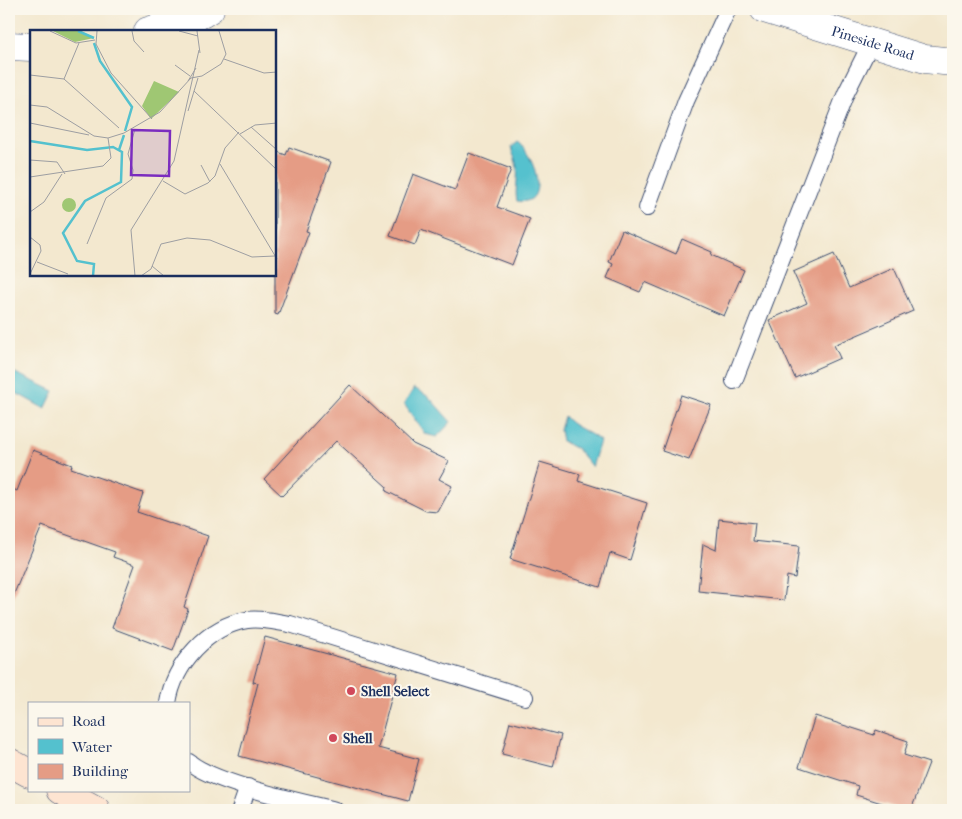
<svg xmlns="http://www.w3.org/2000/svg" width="962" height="819" viewBox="0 0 962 819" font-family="'IM FELL French Canon',serif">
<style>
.water{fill:#54c1ce;stroke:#387896}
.building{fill:#e59c85}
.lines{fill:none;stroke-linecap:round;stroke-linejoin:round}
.service-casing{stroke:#3b4b6f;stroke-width:18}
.minor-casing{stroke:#3b4b6f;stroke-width:29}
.secondary-casing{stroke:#3b4b6f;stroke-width:29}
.service{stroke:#fff;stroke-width:16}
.minor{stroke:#fff;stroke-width:28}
.secondary{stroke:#fde4d1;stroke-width:28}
.poi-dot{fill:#d1495b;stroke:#fbf7ec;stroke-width:2}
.labels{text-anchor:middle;stroke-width:4;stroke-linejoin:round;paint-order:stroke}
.street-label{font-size:14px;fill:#1b2f5e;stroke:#fbf7ec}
.poi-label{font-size:14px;font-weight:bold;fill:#1b2f5e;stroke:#fbf7ec;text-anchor:start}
.inset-river{fill:none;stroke:#54c1ce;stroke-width:2.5}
.inset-road{fill:none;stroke:#9d9ea2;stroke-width:1}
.view{fill:#7b2cbf;fill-opacity:0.15;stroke:#7b2cbf;stroke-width:2.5}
.inset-edge{fill:none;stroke:#1b2f5e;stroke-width:2.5}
</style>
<rect width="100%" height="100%" fill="#fbf7ec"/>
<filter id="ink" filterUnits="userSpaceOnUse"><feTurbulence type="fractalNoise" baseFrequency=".02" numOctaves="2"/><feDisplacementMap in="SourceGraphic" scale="10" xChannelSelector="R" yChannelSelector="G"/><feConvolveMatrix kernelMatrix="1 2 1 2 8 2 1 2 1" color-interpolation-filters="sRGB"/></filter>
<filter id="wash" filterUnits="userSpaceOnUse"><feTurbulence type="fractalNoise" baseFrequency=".0096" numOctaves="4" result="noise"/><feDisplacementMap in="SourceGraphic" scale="20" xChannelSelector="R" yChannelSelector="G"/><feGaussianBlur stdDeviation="1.12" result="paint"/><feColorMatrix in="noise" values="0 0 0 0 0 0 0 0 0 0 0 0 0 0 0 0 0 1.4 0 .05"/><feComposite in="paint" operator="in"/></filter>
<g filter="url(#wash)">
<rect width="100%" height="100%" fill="#f3e8cf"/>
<g class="water">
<path d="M517 142C534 153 552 207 517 201 514 189 520 175 516 163 515 157 512 153 511 147Z"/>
<polygon points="9,370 54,391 45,409 9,389"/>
<polygon points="414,388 429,397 451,422 437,437 425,434 404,404"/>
<path d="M564 416C574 429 588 430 600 441L592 467 577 449 562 441 560 430Z"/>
</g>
<g id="blocks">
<g class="building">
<polygon points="289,147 331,162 306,231 309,232 278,315 275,314 275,151 286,155"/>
<polygon points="469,153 511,169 497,207 530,219 512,265 421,230 415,245 390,236 413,174 455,190"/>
<polygon points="622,230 676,254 682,239 712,252 711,255 744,270 724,316 645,282 640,292 607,278 613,264 609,262"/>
<polygon points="834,254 849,288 894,268 913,311 834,345 840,358 795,378 769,320 807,303 793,272"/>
<polygon points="350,385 413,444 449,461 439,479 452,486 438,512 426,511 386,491 387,487 336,441 282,496 264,479"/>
<polygon points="681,395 711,405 689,460 662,451"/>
<polygon points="33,450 72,465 71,468 143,493 137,512 208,536 184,607 188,609 173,651 112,628 135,565 113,557 115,552 42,526 9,606 9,487 17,491"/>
<polygon points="540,462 580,474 578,481 647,503 630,560 610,553 600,587 510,559"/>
<polygon points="719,519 755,523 753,541 799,546 795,578 787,576 784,600 698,591 703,544 716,550"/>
<polygon points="265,637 398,673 378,748 419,759 408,801 239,756 258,683 253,682"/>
<polygon points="815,716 874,735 876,730 908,741 904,755 929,763 911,810 904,810 856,795 858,786 799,767"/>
<polygon points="510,722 561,735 553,767 502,754"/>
</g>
</g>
</g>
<g filter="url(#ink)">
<use href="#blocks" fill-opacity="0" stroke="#3b4b6f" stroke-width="1"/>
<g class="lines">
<defs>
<g id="service">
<polyline points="647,208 686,101 728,9"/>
<polyline points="734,381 846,93 871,43"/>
<path d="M168 703C174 664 208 626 247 620 262 618 276 622 290 624L525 697"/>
<path d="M189 762C215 784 299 801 335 810"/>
<polyline points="240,810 248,787"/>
</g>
<g id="minor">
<path id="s1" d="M764 9 925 59 953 62"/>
<polyline points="148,31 202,14 210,9"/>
<polyline points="9,46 31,47"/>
</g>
<g id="secondary">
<polyline points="9,762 29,773"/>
<polyline points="60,790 96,810"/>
</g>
</defs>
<use href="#service" class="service-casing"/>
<use href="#minor" class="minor-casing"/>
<use href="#secondary" class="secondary-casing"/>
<use href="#service" class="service"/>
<use href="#minor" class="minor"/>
<use href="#secondary" class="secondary"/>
</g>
</g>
<g class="poi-dot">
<circle cx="351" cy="691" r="5"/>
<circle cx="333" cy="738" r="5"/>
</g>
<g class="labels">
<g class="street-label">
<text dy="5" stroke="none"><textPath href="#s1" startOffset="114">Pineside Road</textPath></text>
</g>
<g class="poi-label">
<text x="361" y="696">Shell Select</text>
<text x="343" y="743">Shell</text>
</g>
</g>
<g transform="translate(30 30)">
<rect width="246" height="246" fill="#f3e8cf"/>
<path d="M23 1H51L64 8 45 12ZM124 51 149 62 121 89 112 76ZM32 175a7 7 0 1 1 14 0a7 7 0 1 1-14 0Z" fill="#9fc773"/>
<path class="inset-river" d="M48 1 64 8M64 13 70 31 102 77 95 101M0 111 57 120 83 117 92 122 91 152 55 171 33 203 47 231 64 234 63 246M89 120 94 105"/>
<path class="inset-road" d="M20 1 46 13 65 10M67 1 66 14 81 43 122 89M102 1 104 11 114 22M149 1 168 6M167 1 170 23M194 29 234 43 247 42M145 35 160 46M0 45 34 49 89 98M34 49 49 13M158 51 166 38M164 61 247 140M0 75 17 77 64 106 78 108 94 103 130 82 161 48 172 46 191 34 196 24 189 1M158 81 168 48M0 93 59 105M221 97 247 120M210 104 225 95 247 93M0 130 27 132 35 144M190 134 247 229M171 135 180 152M0 147 73 136 81 128 78 108M133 151 155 164 178 153 185 146 195 118 209 102M0 182 14 172 32 144M0 207 10 215 11 221 0 244M57 214 76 168 102 149 103 140 98 124 105 99M7 232 38 244M122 236 134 246M105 246 101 200 144 131 169 20M111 246 121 239 131 214 157 208 180 210 222 227 245 226"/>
<path class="view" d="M102 100 140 101 139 146 101 145Z"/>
<rect width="246" height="246" class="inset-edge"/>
</g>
<rect width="962" height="819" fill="none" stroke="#fbf7ec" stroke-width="30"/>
<rect x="28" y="702" width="162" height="90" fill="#fbf7ec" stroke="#a1a7b3"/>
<rect x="38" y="718" width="25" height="8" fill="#fde4d1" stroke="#a1a7b3"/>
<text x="72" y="726" font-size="15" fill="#1b2f5e">Road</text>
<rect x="38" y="739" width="25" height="15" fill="#54c1ce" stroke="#a1a7b3"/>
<text x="72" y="752" font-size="15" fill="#1b2f5e">Water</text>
<rect x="38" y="764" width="25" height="15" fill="#e59c85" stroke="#a1a7b3"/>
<text x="72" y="776" font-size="15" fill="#1b2f5e">Building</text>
</svg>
